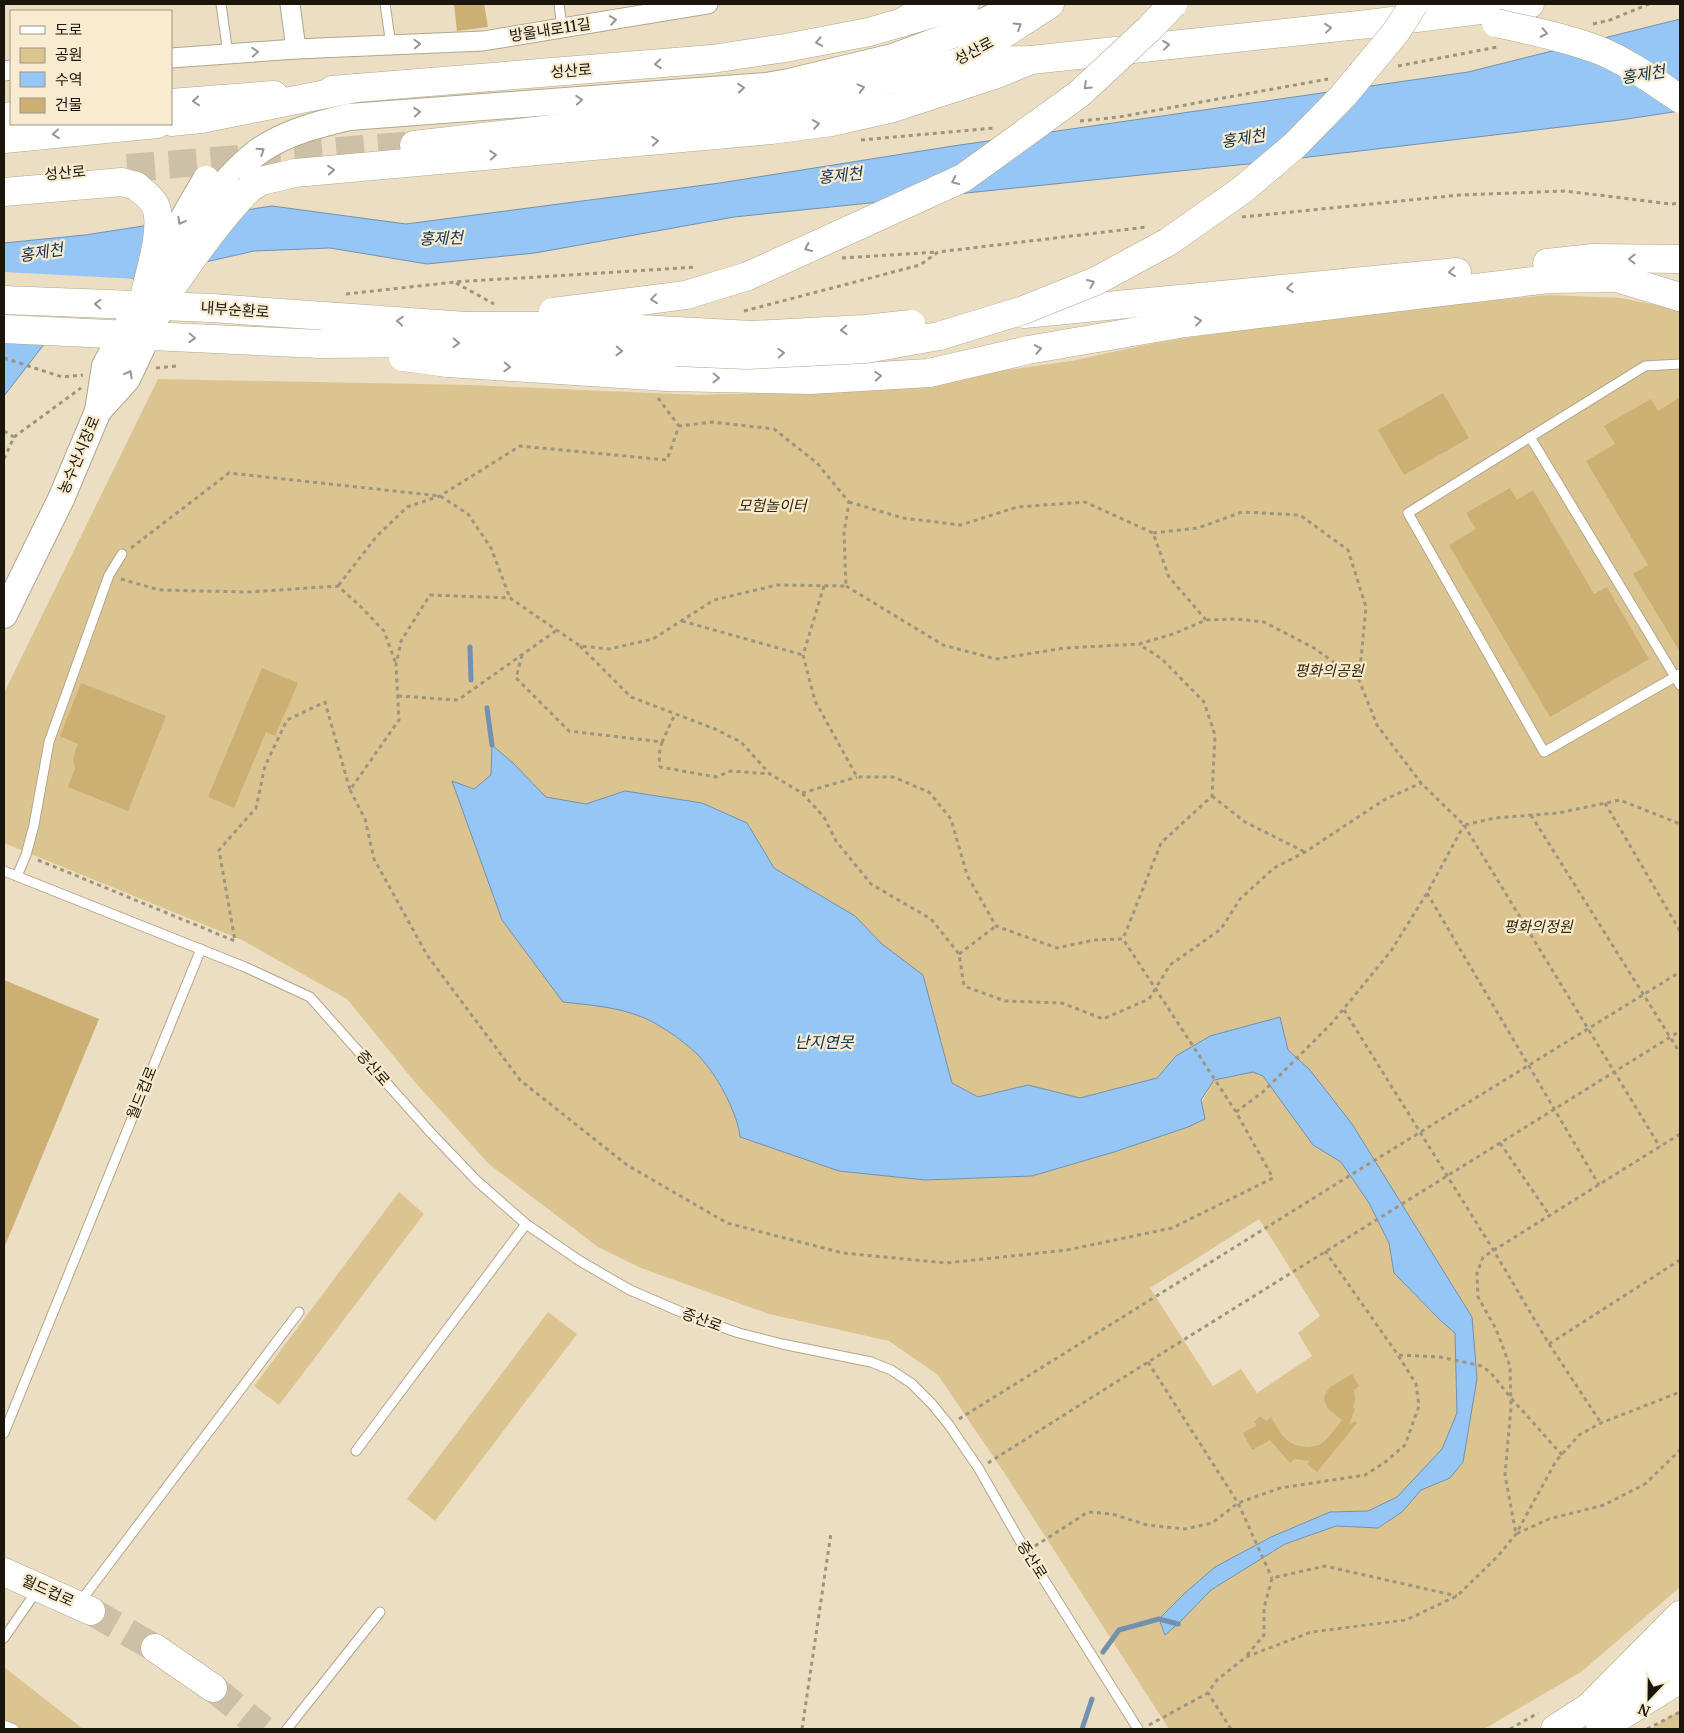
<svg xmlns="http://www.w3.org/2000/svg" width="1684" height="1733" viewBox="0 0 1684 1733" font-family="Merriweather,'Noto Sans KR',serif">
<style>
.green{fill:#dcc491;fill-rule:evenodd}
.water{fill:#96c6f5;stroke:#7191af}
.pier{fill:#ebdec2}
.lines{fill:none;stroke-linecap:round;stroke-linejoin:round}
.stream{stroke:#7191af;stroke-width:5}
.building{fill:#cbaf73}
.primary-tunnel{stroke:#ccc0a7;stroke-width:28;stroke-dasharray:28 14;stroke-linecap:butt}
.lane-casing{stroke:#b2a68c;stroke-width:11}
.street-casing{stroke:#b2a68c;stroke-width:21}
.secondary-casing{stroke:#b2a68c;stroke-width:28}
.primary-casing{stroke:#b2a68c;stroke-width:29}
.highway-casing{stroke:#b2a68c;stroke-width:29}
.path{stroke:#9e957f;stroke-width:3;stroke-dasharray:4 4;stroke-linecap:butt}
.lane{stroke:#fff;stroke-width:9}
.street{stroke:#fff;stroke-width:19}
.secondary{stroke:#fff;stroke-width:26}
.primary{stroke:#fff;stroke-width:28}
.highway{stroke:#fff;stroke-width:28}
.secondary-bridge-casing{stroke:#b2a68c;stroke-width:28;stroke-linecap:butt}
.primary-bridge-casing{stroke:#b2a68c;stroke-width:29;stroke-linecap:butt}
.highway-bridge-casing{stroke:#b2a68c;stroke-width:29;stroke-linecap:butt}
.secondary-bridge{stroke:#fff;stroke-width:26}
.primary-bridge{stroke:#fff;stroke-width:28}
.highway-bridge{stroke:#fff;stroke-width:28}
.oneway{stroke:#989692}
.labels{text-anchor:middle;stroke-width:4.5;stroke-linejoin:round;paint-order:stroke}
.street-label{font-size:15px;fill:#1a160c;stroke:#f8ebcf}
.park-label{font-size:15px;font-style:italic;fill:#34280c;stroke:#f8ebcf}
.water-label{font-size:16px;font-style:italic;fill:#113453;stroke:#f8ebcf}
</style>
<rect width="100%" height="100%" fill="#ebdec2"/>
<g class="green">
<path d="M1550 295 1621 298 1680 310V1587L1581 1672 1484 1729H1169L1007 1477 938 1375 889 1341 769 1314 641 1268 598 1247 489 1164 414 1081 347 999 244 941 4 843V693L158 379 469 385 699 395 868 390 1071 361 1155 343 1333 315ZM492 746 513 763 546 797 586 805 625 791 702 803 747 823 774 868 855 916 882 944 923 975 952 1083 978 1097 1028 1085 1080 1098 1157 1078 1176 1056 1280 1017 1288 1050 1310 1070 1472 1317 1450 1478 1421 1490 1402 1512 1378 1528 1336 1526 1285 1544 1211 1590 1178 1624 1165 1635 1159 1619 1186 1592 1215 1567 1271 1537 1330 1512 1368 1511 1397 1498 1442 1449 1457 1413 1455 1333 1441 1321 1394 1273 1389 1243 1369 1203 1341 1162 1313 1145 1263 1076 1253 1072 1214 1080 1188 1127 1114 1152 1032 1176 925 1180 839 1171 740 1137C738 1115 719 1079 705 1062 693 1047 660 1024 642 1017 618 1007 589 1005 563 1002L452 781 474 790 491 775ZM1259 1219 1320 1316 1298 1333 1312 1356 1257 1393 1241 1369 1213 1386 1150 1288Z"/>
<polygon points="399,1192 424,1214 279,1405 254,1386"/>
<polygon points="548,1312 577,1334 435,1521 407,1499"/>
<polygon points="4,1667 83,1729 4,1729"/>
<polygon points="1680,1710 1680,1729 1651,1729"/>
</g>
<g class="water">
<polygon points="1680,19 1680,111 1620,120 1267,162 734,217 535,253 427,264 330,248 254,251 87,289 4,396 4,243 85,235 272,206 406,224 720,183 953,146 1468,72"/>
<path d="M492 745 513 763 546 797 586 804 625 791 702 803 747 823 774 868 855 916 882 944 923 975 952 1083 978 1097 1028 1085 1080 1098 1157 1078 1176 1056 1210 1036 1280 1017 1288 1050 1310 1070 1352 1124 1472 1317 1477 1379 1463 1462 1450 1478 1421 1490 1402 1512 1378 1528 1336 1526 1285 1544 1211 1590 1178 1624 1165 1635 1159 1619 1186 1592 1215 1567 1271 1537 1330 1512 1368 1511 1397 1497 1442 1449 1457 1413 1455 1333 1441 1321 1394 1273 1389 1243 1369 1203 1341 1162 1313 1145 1263 1076 1253 1072 1214 1080 1201 1100 1205 1119 1188 1127 1114 1152 1032 1176 925 1180 839 1171 740 1137C738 1115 719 1079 704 1062 693 1047 660 1024 642 1017 618 1007 589 1005 563 1002L502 920 452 781 474 789 491 775Z"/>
</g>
<polygon class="pier" points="4,272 138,279 88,291 48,343 4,340"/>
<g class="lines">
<g class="stream">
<polyline points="470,647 471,680"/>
<polyline points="487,708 492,745"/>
<polyline points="1103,1652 1119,1630 1159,1619 1178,1624"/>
<polyline points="1082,1729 1092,1699"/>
</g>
</g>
<g class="building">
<polygon points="454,4 484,4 488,27 457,31"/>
<polygon points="1443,393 1469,438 1404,475 1378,430"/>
<polygon points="1680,397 1680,652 1633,574 1648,565 1586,461 1615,444 1604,426 1651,399 1658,411"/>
<polygon points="1510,488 1517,500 1533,490 1594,594 1607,587 1649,659 1550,717 1449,545 1476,529 1466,513"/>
<polygon points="262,668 298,683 275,736 266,732 234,808 208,797"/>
<polygon points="81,683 166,716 128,811 68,787 75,769 73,758 78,744 60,736"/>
<polygon points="4,980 99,1019 4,1248"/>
<polygon points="1352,1374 1359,1386 1354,1390 1355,1400 1353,1407 1355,1409 1349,1425 1355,1421 1357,1423 1317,1472 1307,1464 1310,1461 1295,1459 1290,1463 1270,1440 1252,1450 1243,1433 1257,1425 1254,1422 1260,1416 1266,1421 1271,1417 1281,1434 1289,1442 1298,1446 1309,1447 1319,1445 1327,1439 1342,1420 1328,1409 1324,1400 1325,1395 1330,1387"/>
</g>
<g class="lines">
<g class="primary-tunnel">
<polyline points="127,168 414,145"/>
<polyline points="91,1611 155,1648"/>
<polyline points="213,1688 263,1729"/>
</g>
<defs>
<g id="lane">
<polyline points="221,4 228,54"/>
<polyline points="385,4 391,45"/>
<polyline points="559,4 562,28"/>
<polyline points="1680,364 1645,366 1408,513 1544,752 1680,674"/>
<polyline points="1530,437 1680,685"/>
<polyline points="4,871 245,967 310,997 431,1133 477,1181 526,1224 580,1261 630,1290 695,1318 739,1333 782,1344 871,1362 891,1370 911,1383 932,1404 949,1425 979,1469 1024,1548 1138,1729"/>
<polyline points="17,876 26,855 34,825 49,742 109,575 122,554"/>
<polyline points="4,1433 201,949"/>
<polyline points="356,1451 526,1224"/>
<polyline points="80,1602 299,1312"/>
<polyline points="4,1638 38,1589"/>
<polyline points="4,1725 14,1729"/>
<polyline points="287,1729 380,1612"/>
</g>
<g id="street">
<polyline points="290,4 296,49"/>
<polyline points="171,58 296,49 483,41 708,4"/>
<polyline points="4,71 11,70"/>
</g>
<g id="secondary">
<path d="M225 183C236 171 248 158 262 149 288 132 319 124 349 117L766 86 789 82 893 57 971 28 1019 4"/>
<polyline points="4,615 61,499 98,411"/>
</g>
<g id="primary">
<polyline points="332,90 712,59 785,48 869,32 965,4"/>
<polyline points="171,103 274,95"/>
<polyline points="4,117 11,116"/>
<polyline points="414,145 821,98 962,61 1050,4"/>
<polyline points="4,192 122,182 136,186"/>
<polyline points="4,1572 91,1611"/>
<polyline points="155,1648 213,1688"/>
<polyline points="1555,1729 1680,1648"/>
<polyline points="1600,1729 1680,1679"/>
</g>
<g id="highway">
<polyline points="901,23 931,4"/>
<polyline points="962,61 1031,60 1368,24 1530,4"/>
<polyline points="171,122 201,119 356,88"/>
<polyline points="4,139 157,124"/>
<polyline points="250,188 261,181 295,173 771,130 831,122 893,108 994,75 1031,60"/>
<polyline points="1547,263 1593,258 1680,259"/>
<polyline points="1024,314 1457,272"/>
<polyline points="667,377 810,380 929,373 1028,350 1185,323 1549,279 1617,278 1680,297"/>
<polyline points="1587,1709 1680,1615"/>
</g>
</defs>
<use href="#lane" class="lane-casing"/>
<use href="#street" class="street-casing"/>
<use href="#secondary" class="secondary-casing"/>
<use href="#primary" class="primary-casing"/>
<use href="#highway" class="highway-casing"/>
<g class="path">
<polyline points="1593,24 1610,20 1649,4"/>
<polyline points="1398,66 1497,47"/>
<polyline points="1080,121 1119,117 1328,79"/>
<polyline points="861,140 994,128"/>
<polyline points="1242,217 1460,195 1565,191 1671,204 1680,203"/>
<polyline points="842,258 938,252"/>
<polyline points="456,283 494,304"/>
<polyline points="346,294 455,282 696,267"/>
<polyline points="744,311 920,265 938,252 1147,227"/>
<polyline points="4,358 62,377 83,375"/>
<polyline points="156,368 177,366"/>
<polyline points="658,398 679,426"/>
<polyline points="4,431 14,437"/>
<polyline points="4,459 14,437 81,388"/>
<polyline points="849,502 903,518 961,525 1017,507 1085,502 1153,533 1169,577 1206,620"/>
<polyline points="1153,533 1198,528 1242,512 1300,515 1348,550 1366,607 1359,679"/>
<polyline points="131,548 229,473 440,496 468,514 491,548 510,598"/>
<polyline points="121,579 159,590 249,592 338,586 360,606 384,631 396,664"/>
<polyline points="824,586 803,655 815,701 857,777 893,777 929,792 951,819 967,875 996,926 1057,948 1094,940 1123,939 1161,843 1212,796 1215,735 1204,702 1162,659 1139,644"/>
<polyline points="846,586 943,645 996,659 1065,648 1139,644 1173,634 1206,620 1236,619 1264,622 1314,648 1359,680 1377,725 1421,783 1464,825 1495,818 1558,813 1620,800 1680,824"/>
<polyline points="682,621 803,655"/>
<polyline points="580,646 631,697 715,729 741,742 770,774 802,793 824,817 836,841 871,884 931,919 959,954 964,986 1005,1001 1062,1003 1103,1019 1149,999 1170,965 1221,929 1240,899 1274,868 1305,852 1384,800 1421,783"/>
<polyline points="522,655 516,678 569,731 662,742 675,714"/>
<polyline points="398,696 458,700 557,630"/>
<polyline points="662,742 659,754 660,767 716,777 731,771 770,774"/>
<polyline points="350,790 365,819 374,859 427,955 520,1080 627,1165 727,1223 843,1253 946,1263 1067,1250 1172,1228 1273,1178 1236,1112 1123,939"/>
<polyline points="802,793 857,777"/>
<polyline points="1212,796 1245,822 1305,852"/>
<polyline points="1605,803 1680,931"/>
<polyline points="1531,815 1680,1053"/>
<polyline points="1464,825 1660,1147"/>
<polyline points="38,860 235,941 219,850 256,808 265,766 287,720 325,702 350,790 399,720 396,665 401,641 430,595 510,598 580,646 609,649 653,639 714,600 777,585 846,586 844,533 849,502 817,463 774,429 712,422 679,426 667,460 520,446 440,496 407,507 376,537 338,586"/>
<polyline points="1427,893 1599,1185"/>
<polyline points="959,954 996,926"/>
<polyline points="1344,1010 1494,1251 1549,1344 1601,1423"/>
<polyline points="1236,1112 1264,1091 1332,1023 1391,951 1427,893 1464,825"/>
<polyline points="1680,1134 1483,1257 1477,1273 1478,1297 1496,1329 1510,1366 1511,1407 1505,1475 1516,1534 1549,1519 1604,1505 1645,1484 1680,1450"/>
<polyline points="1500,1143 1550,1216"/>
<polyline points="1549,1344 1680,1260"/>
<polyline points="1399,1355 1440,1357 1482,1366 1491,1373 1511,1398 1562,1455"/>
<polyline points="1148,1362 1238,1503 1272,1578"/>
<polyline points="959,1419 1341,1181 1680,972"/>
<polyline points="988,1463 1148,1362 1680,1031"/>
<polyline points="1035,1546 1088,1512 1112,1514 1147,1525 1185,1529 1212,1523 1238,1503 1280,1488 1365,1475 1384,1463 1405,1445 1419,1406 1416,1384 1398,1355 1325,1251"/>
<polyline points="1247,1655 1264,1635 1264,1608 1272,1578 1325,1566 1457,1596"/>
<polyline points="1149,1725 1208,1693"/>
<polyline points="802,1729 831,1533"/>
<polyline points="1231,1729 1208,1693 1217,1680 1246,1657 1311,1632 1406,1620 1457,1596 1498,1556 1516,1534 1556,1461 1579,1435 1601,1423 1680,1392"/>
<polyline points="1510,1729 1538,1713"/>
<polyline points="1647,1729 1680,1712"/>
</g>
<use href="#lane" class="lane"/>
<use href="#street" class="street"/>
<use href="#secondary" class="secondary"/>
<use href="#primary" class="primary"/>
<use href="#highway" class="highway"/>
<defs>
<g id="secondary-bridge">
<polyline points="98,411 127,379 207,210 225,183"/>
<polyline points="98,411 105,366 145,293 169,243 206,179"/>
</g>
<path id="primary-bridge" d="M136 186C143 192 151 197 155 205 165 226 150 271 145 293"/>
<g id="highway-bridge">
<path d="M1496 23C1532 31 1567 38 1601 51 1629 63 1655 82 1680 99"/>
<path d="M171 288C196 253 220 218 250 188"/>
<polyline points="4,300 212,308 466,326 583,326 752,335 865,329 911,324"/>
<polyline points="553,312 686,295 748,276 963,178 1079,94 1149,29 1173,4"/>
<polyline points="4,329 320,344 450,343 747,355 866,349 939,336 1021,311 1096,281 1168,242 1242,190 1294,146 1343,96 1396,32 1414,4"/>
<polyline points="403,357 448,363 667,377"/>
</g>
</defs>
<use href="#secondary-bridge" class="secondary-bridge-casing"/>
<use href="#primary-bridge" class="primary-bridge-casing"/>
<use href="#highway-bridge" class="highway-bridge-casing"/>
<use href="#secondary-bridge" class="secondary-bridge"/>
<use href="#primary-bridge" class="primary-bridge"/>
<use href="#highway-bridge" class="highway-bridge"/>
</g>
<defs><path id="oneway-chevron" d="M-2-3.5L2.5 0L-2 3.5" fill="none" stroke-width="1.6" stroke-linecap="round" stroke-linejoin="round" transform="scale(1.25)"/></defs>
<g class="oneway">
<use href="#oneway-chevron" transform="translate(613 20) rotate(-9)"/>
<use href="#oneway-chevron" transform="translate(1018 26) rotate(-32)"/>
<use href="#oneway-chevron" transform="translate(1328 28) rotate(-6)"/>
<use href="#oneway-chevron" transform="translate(1544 33) rotate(12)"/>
<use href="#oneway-chevron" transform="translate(819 42) rotate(169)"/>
<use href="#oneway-chevron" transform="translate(417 44) rotate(-2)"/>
<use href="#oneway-chevron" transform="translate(1166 45) rotate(-6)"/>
<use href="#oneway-chevron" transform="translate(255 52) rotate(-4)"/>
<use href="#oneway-chevron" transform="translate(658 64) rotate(175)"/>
<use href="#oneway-chevron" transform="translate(1087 86) rotate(137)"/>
<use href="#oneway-chevron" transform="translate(741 88) rotate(-4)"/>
<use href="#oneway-chevron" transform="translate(861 88) rotate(-15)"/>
<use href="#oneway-chevron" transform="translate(579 100) rotate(-4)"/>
<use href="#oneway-chevron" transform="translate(196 101) rotate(175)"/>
<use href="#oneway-chevron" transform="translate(417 112) rotate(-4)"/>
<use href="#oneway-chevron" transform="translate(816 124) rotate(-9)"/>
<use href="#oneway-chevron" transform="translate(56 134) rotate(174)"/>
<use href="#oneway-chevron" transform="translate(655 141) rotate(-5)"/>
<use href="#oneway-chevron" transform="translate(261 151) rotate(-34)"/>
<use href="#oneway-chevron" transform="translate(493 155) rotate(-5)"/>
<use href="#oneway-chevron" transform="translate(331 170) rotate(-5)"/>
<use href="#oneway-chevron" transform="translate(955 181) rotate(155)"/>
<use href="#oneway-chevron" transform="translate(181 221) rotate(119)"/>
<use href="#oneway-chevron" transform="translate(808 248) rotate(155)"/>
<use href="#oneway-chevron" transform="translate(1632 259) rotate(-180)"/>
<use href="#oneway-chevron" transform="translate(1452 272) rotate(174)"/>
<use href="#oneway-chevron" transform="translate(1091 283) rotate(-23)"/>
<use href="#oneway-chevron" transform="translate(1290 288) rotate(174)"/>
<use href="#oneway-chevron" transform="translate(654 299) rotate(173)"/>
<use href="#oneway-chevron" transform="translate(98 304) rotate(-178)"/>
<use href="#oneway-chevron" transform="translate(400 321) rotate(-176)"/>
<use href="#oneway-chevron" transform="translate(1198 321) rotate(-7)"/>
<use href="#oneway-chevron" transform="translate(844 330) rotate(177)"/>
<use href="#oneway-chevron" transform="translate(192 338) rotate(3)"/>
<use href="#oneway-chevron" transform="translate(456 343) rotate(2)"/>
<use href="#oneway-chevron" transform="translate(1038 349) rotate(-10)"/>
<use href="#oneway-chevron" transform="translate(619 351) rotate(2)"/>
<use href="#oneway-chevron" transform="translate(781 353) rotate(-3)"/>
<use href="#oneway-chevron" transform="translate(507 367) rotate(3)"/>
<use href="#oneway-chevron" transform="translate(129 374) rotate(-61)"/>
<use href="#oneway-chevron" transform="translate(878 376) rotate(-4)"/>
<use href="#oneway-chevron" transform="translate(716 378) rotate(1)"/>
</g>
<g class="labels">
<g class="street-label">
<text transform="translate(550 30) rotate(-9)" y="5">방울내로11길</text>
<text transform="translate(974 51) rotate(-28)" y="5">성산로</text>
<text transform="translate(571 71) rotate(-4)" y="5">성산로</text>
<text transform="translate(65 173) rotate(-5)" y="5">성산로</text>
<text transform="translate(235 310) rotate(4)" y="5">내부순환로</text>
<text transform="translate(79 455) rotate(-67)" y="5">농수산시장로</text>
<text transform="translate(373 1068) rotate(49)" y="5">증산로</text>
<text transform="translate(142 1093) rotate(-68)" y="5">월드컵로</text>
<text transform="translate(702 1320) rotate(20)" y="5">증산로</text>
<text transform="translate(1032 1560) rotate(58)" y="5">증산로</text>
<text transform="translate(48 1591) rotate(24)" y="5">월드컵로</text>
</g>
<g class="park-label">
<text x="772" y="511">모험놀이터</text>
<text x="1329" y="676">평화의공원</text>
<text x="1538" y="932">평화의정원</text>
</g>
<g class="water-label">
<text transform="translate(1643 74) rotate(-9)" y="6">홍제천</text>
<text transform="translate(1243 138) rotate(-9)" y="6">홍제천</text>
<text transform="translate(840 175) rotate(-6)" y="6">홍제천</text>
<text transform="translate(441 238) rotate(-2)" y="6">홍제천</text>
<text transform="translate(41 252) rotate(-9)" y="6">홍제천</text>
<text x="824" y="1048">난지연못</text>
</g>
</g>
<rect width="1684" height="1733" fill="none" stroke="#1a160c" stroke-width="10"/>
<rect x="10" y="10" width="162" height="115" fill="#f8ebcf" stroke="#9f9681"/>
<rect x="20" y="26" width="25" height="8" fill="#ffffff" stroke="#9f9681"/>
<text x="55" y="35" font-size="15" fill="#1a160c">도로</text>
<rect x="20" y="48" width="25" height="15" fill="#dcc491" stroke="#9f9681"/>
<text x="55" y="60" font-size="15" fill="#1a160c">공원</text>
<rect x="20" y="72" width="25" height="15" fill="#96c6f5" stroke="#9f9681"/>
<text x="55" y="85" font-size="15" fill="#1a160c">수역</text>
<rect x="20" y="98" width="25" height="15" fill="#cbaf73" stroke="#9f9681"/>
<text x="55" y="110" font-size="15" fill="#1a160c">건물</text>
<g transform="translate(1649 1698) rotate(202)" stroke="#f8ebcf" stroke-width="4" paint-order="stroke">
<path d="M0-4L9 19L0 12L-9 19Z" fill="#1a160c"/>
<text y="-8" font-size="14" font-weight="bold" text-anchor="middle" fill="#1a160c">N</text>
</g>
</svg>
